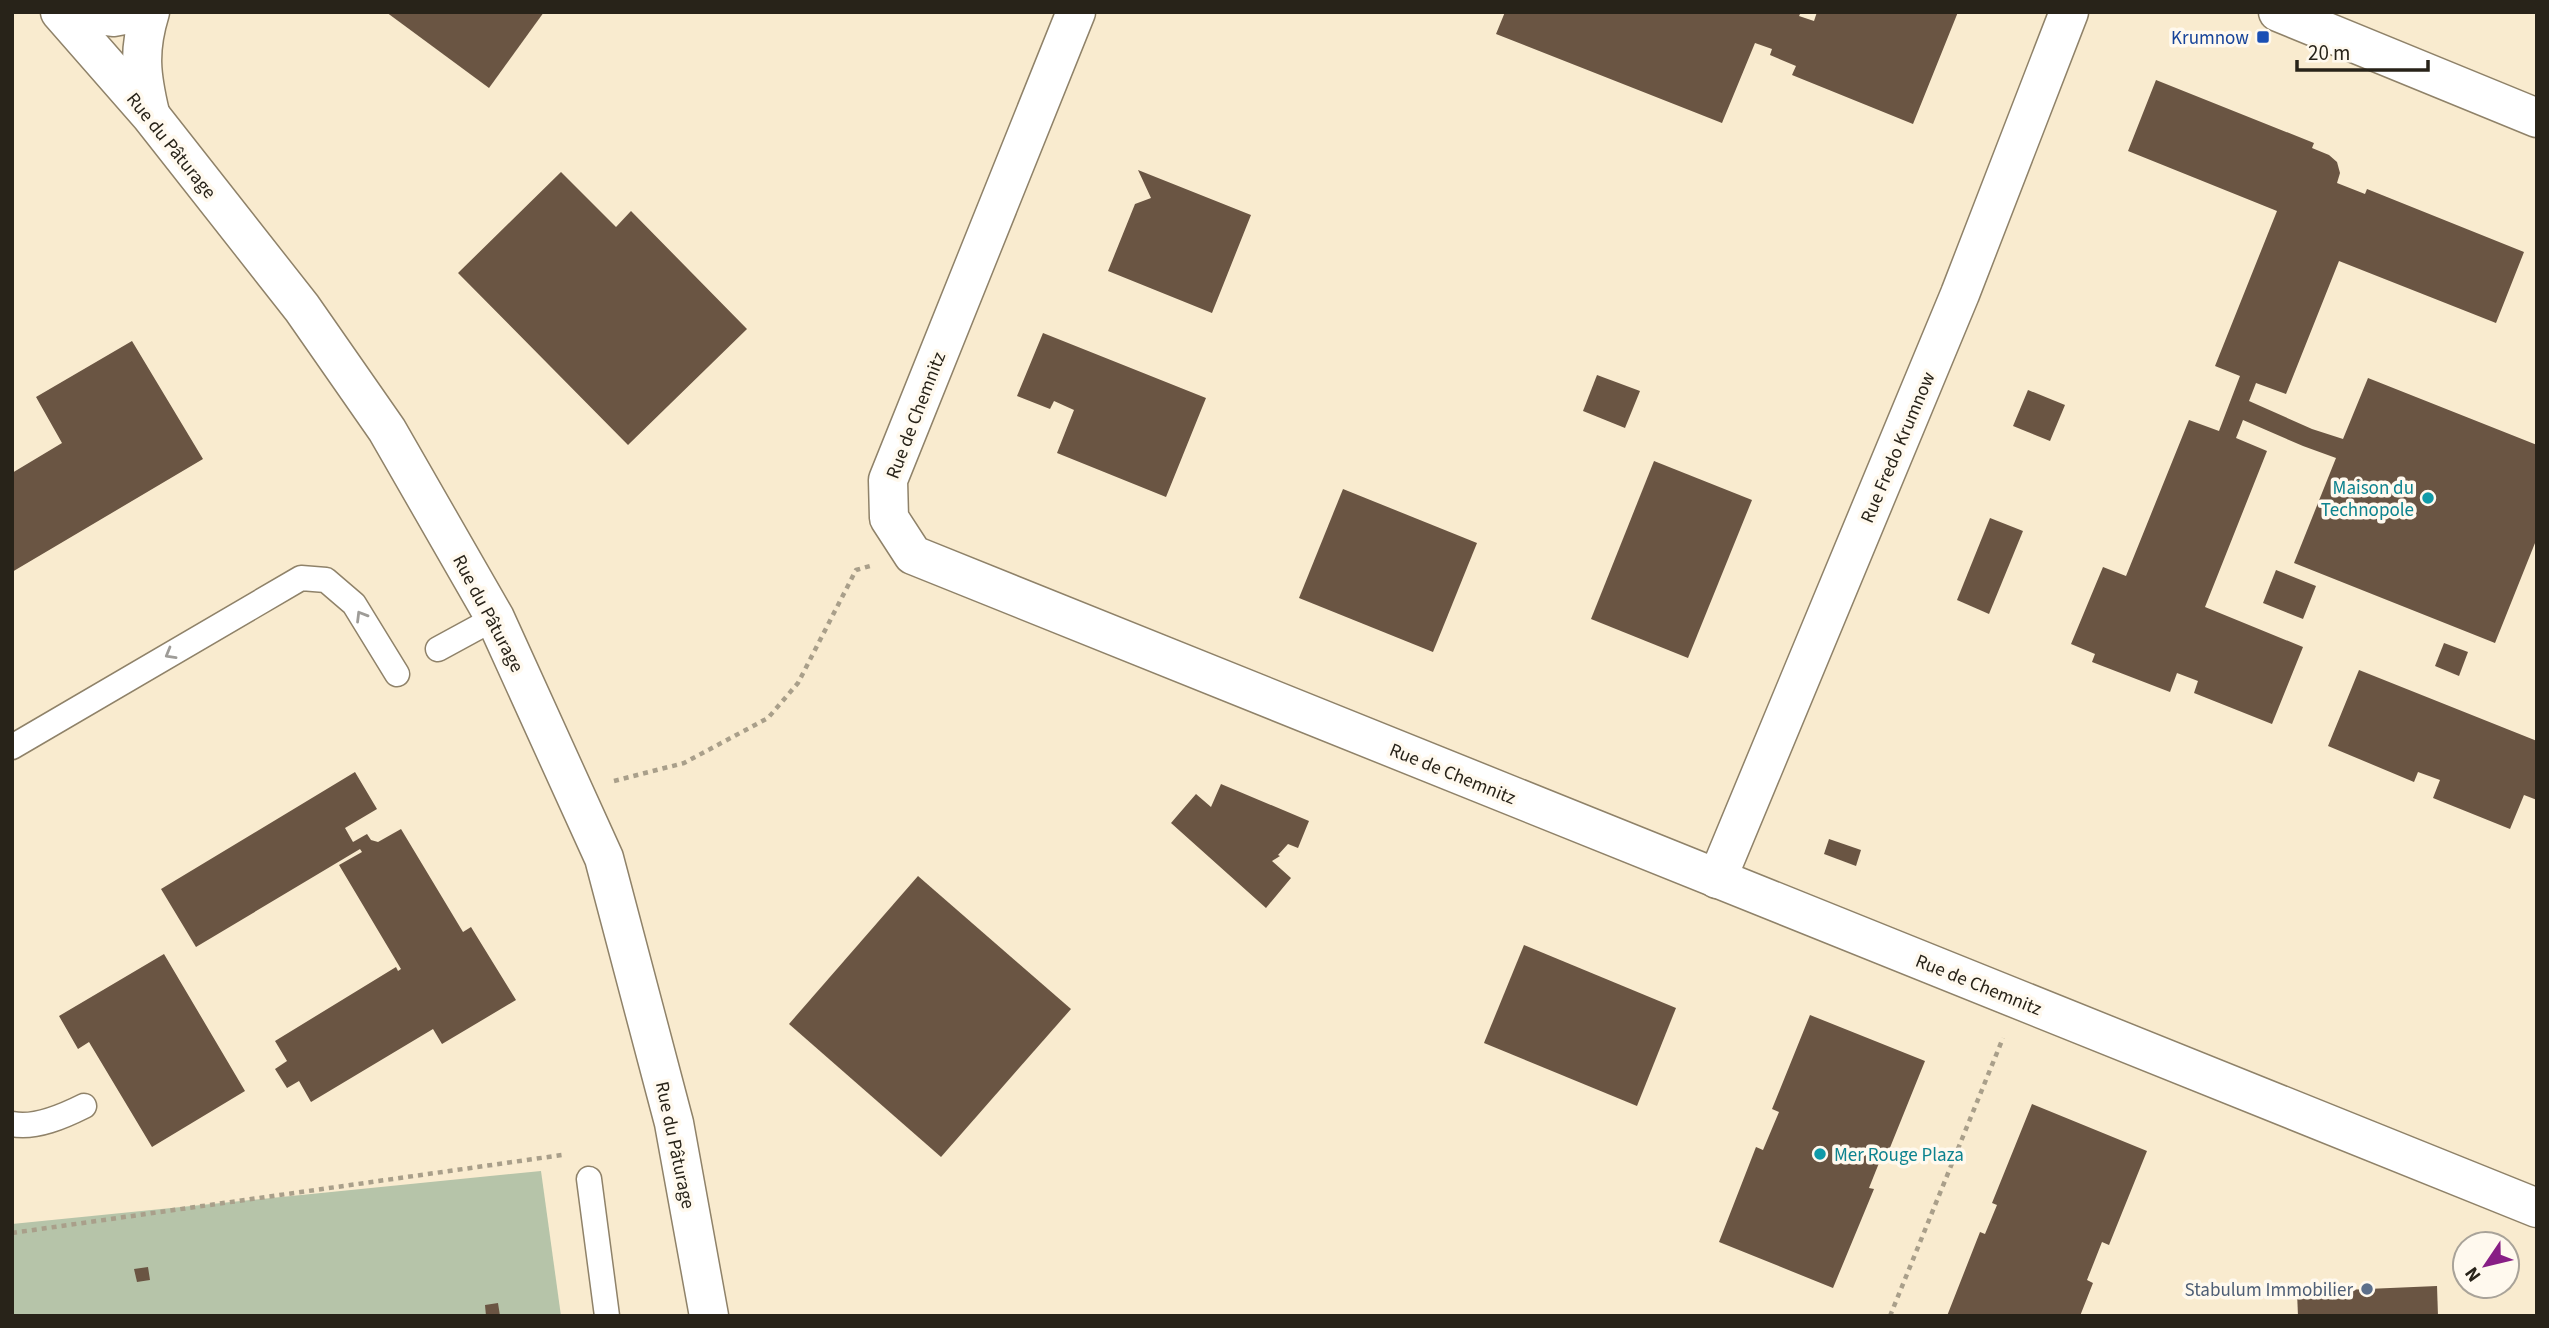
<svg xmlns="http://www.w3.org/2000/svg" width="2549" height="1328" viewBox="0 0 2549 1328" font-family="'Source Sans 3',sans-serif">
<style>
.green{fill:#b6c4a9}
.building{fill:#6a5543}
.lines{fill:none;stroke-linecap:round;stroke-linejoin:round}
.lane-casing{stroke:#8f8269;stroke-width:27}
.street-casing{stroke:#8f8269;stroke-width:41}
.secondary-casing{stroke:#8f8269;stroke-width:41}
.path{stroke:#a99f8a;stroke-width:4.5;stroke-dasharray:5 5;stroke-linecap:butt}
.lane{stroke:#fff;stroke-width:24}
.street{stroke:#fff;stroke-width:38}
.secondary{stroke:#fff;stroke-width:38}
.oneway{stroke:#9e9c98}
.transit-dot{fill:#1a4fb4;stroke:#fff9ee;stroke-width:2.5}
.culture-dot{fill:#0f9aa8;stroke:#fff9ee;stroke-width:2.5}
.service-dot{fill:#5c6f8a;stroke:#fff9ee;stroke-width:2.5}
.labels{text-anchor:middle;stroke-width:7;stroke-linejoin:round;paint-order:stroke}
.transit-label{font-size:19px;fill:#164399;stroke:#fff9ee;text-anchor:end}
.street-label{font-size:19px;fill:#282319;stroke:#fff9ee}
.culture-label{font-size:19px;fill:#0d838f;stroke:#fff9ee;text-anchor:end}
.service-label{font-size:19px;fill:#4e5e75;stroke:#fff9ee;text-anchor:end}
</style>
<rect width="100%" height="100%" fill="#f9ebcf"/>
<polygon class="green" points="541,1171 561,1316 12,1316 12,1224"/>
<g class="building">
<polygon points="386,12 544,12 489,88"/>
<polygon points="1505,12 1801,12 1799,16 1814,21 1817,12 1958,12 1913,124 1792,75 1796,66 1770,55 1772,49 1755,43 1722,123 1496,34"/>
<polygon points="2156,80 2314,143 2312,148 2329,155 2337,162 2340,173 2337,183 2365,194 2367,189 2524,252 2496,323 2339,261 2286,394 2256,383 2249,401 2312,429 2343,439 2368,378 2537,445 2537,538 2495,643 2294,563 2336,458 2303,446 2243,420 2236,438 2267,451 2205,607 2303,647 2272,724 2194,693 2198,681 2177,673 2170,692 2092,662 2095,654 2071,644 2103,567 2126,576 2189,420 2219,431 2240,376 2215,366 2277,211 2128,151"/>
<polygon points="1138,170 1251,215 1212,313 1108,271 1135,204 1151,198"/>
<polygon points="561,172 616,227 631,211 747,329 628,445 458,273"/>
<polygon points="1043,333 1206,398 1166,497 1057,453 1074,410 1054,401 1050,409 1017,396"/>
<polygon points="132,341 203,459 12,572 12,473 62,443 36,397"/>
<polygon points="1597,375 1640,391 1625,428 1583,411"/>
<polygon points="2028,390 2065,405 2050,441 2013,426"/>
<polygon points="1654,461 1752,500 1688,658 1591,619"/>
<polygon points="1343,489 1477,543 1433,652 1299,598"/>
<polygon points="1990,518 2023,531 1989,614 1957,600"/>
<polygon points="2276,570 2316,586 2303,619 2263,603"/>
<polygon points="2444,643 2468,652 2459,676 2435,666"/>
<polygon points="2359,670 2537,741 2537,800 2524,795 2510,829 2433,798 2440,780 2418,772 2414,782 2328,746"/>
<polygon points="355,772 377,809 345,828 353,842 367,834 371,840 378,842 401,829 463,932 471,927 516,1000 442,1044 433,1029 311,1102 299,1081 287,1088 275,1069 287,1061 275,1041 396,967 398,971 401,969 339,865 362,852 360,849 196,947 161,889"/>
<polygon points="1221,784 1309,821 1298,848 1288,844 1278,855 1280,856 1272,861 1291,878 1266,908 1171,823 1196,794 1211,807"/>
<polygon points="1829,839 1861,850 1856,866 1824,854"/>
<polygon points="918,876 1071,1009 941,1157 789,1024"/>
<polygon points="1524,945 1676,1008 1637,1106 1484,1043"/>
<polygon points="164,954 245,1091 152,1147 89,1042 78,1049 59,1016"/>
<polygon points="1810,1015 1925,1061 1885,1160 1881,1158 1869,1188 1874,1189 1833,1288 1719,1242 1756,1147 1763,1150 1779,1112 1772,1109"/>
<polygon points="2032,1104 2147,1151 2109,1245 2102,1242 2087,1280 2093,1283 2080,1316 1947,1316 1980,1232 1985,1234 1997,1205 1992,1203"/>
<polygon points="148,1267 150,1280 137,1282 134,1269"/>
<polygon points="2437,1286 2438,1316 2298,1316 2297,1292"/>
<polygon points="498,1303 500,1316 486,1316 485,1305"/>
</g>
<g class="lines">
<defs>
<g id="lane">
<polyline points="438,649 495,618"/>
<polyline points="12,747 301,578 326,580 354,604 397,674"/>
<path d="M12 1124C35 1129 64 1116 84 1106"/>
<polyline points="589,1179 607,1316"/>
</g>
<g id="street">
<polyline points="60,12 151,116 302,308 387,430 495,618 604,858 674,1123 709,1316"/>
<polyline points="75,12 113,17 140,12"/>
<path d="M150 12C138 51 141 75 150 113"/>
<polyline points="1076,12 888,480 889,518 913,555 2537,1208"/>
<polyline points="1717,879 1960,294 2069,12"/>
</g>
<polyline id="secondary" points="2278,12 2537,118"/>
</defs>
<use href="#lane" class="lane-casing"/>
<use href="#street" class="street-casing"/>
<use href="#secondary" class="secondary-casing"/>
<g class="path">
<polyline points="614,781 684,763 768,718 798,683 856,570 870,566"/>
<polyline points="12,1233 562,1155"/>
<polyline points="1890,1316 2003,1038"/>
</g>
<use href="#lane" class="lane"/>
<use href="#street" class="street"/>
<use href="#secondary" class="secondary"/>
</g>
<defs><path id="oneway-chevron" d="M-2-3.5L2.5 0L-2 3.5" fill="none" stroke-width="1.6" stroke-linecap="round" stroke-linejoin="round" transform="scale(1.75)"/></defs>
<g class="oneway">
<use href="#oneway-chevron" transform="translate(361 616) rotate(-121)"/>
<use href="#oneway-chevron" transform="translate(170 654) rotate(150)"/>
</g>
<rect class="transit-dot" x="2256" y="30" width="14" height="14" rx="3.5"/>
<g class="culture-dot">
<circle cx="2428" cy="498" r="7"/>
<circle cx="1820" cy="1154" r="7"/>
</g>
<circle class="service-dot" cx="2367" cy="1289" r="7"/>
<g class="labels">
<g class="transit-label">
<text x="2249" y="44">Krumnow</text>
</g>
<g class="street-label">
<text transform="translate(172 145) rotate(51)" y="7">Rue du Pâturage</text>
<text transform="translate(915 415) rotate(-69)" y="7">Rue de Chemnitz</text>
<text transform="translate(1897 447) rotate(-67)" y="7">Rue Fredo Krumnow</text>
<text transform="translate(489 613) rotate(62)" y="7">Rue du Pâturage</text>
<text transform="translate(1453 773) rotate(22)" y="7">Rue de Chemnitz</text>
<text transform="translate(1979 984) rotate(22)" y="7">Rue de Chemnitz</text>
<text transform="translate(676 1145) rotate(78)" y="7">Rue du Pâturage</text>
</g>
<g class="culture-label">
<text x="2414" y="494">Maison du<tspan x="2414" dy="22">Technopole</tspan></text>
<text x="1834" y="1161" text-anchor="start">Mer Rouge Plaza</text>
</g>
<g class="service-label">
<text x="2353" y="1296">Stabulum Immobilier</text>
</g>
</g>
<rect width="2549" height="1328" fill="none" stroke="#282319" stroke-width="28"/>
<g transform="translate(2486 1265) rotate(235)"><circle r="33" fill="#fff9ee" stroke="#a9a399" stroke-width="2"/>
<path d="M0-5L12 26L0 18L-12 26Z" fill="#881e85"/>
<text y="-10" font-size="19" font-weight="bold" text-anchor="middle" fill="#282319">N</text>
</g>
<path d="M2297 60v10h131v-10" fill="none" stroke="#282319" stroke-width="3.5"/>
<text x="2308" y="60" font-size="21" fill="#282319" stroke="#fff9ee" stroke-width="5" paint-order="stroke">20 m</text>
</svg>
